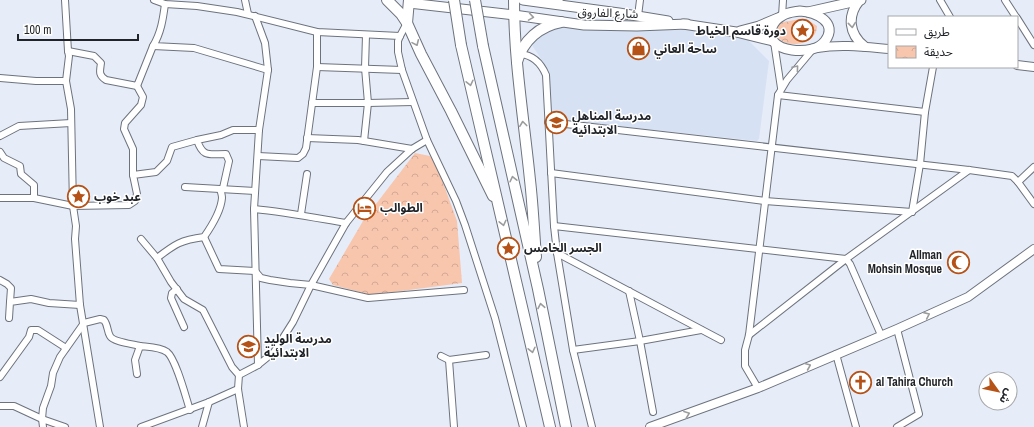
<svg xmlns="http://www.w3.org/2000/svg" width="1034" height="427" viewBox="0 0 1034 427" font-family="'Archivo Narrow','Noto Sans Arabic',sans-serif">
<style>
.built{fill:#d6e1f3}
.park{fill:url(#park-crowns)}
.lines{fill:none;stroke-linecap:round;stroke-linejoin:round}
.minor-casing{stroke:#6d737d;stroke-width:8}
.tertiary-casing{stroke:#6d737d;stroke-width:10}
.secondary-casing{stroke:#6d737d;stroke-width:11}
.primary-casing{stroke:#6d737d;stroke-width:12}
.minor{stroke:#fff;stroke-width:6}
.tertiary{stroke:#fff;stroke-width:8}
.secondary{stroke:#fff;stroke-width:9}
.primary{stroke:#fff;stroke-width:10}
.primary-bridge-casing{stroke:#6d737d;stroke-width:12;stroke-linecap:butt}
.primary-bridge{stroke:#fff;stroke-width:10}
.oneway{stroke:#9b9c9e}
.labels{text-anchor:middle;stroke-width:3;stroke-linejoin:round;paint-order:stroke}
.street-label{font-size:12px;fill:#202327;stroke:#fff}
.poi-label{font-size:12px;font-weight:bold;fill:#202327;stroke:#fff;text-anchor:start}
</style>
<defs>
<pattern id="park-crowns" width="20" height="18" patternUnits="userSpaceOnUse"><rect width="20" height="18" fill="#f8c5ad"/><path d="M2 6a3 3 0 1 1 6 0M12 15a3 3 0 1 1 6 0" fill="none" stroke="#d4a995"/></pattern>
</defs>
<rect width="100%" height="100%" fill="#e6edf9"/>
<polygon class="built" points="558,26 690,30 748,40 769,61 759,139 757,141 552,119 545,65 526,36"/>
<g class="park">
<path d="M800 19 808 20 817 26C817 47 779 51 775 31L779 23Z"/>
<polygon points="415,153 430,156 436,164 441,177 457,221 462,283 371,295 333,285 329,279 363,221"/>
</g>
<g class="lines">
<defs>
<g id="minor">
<polyline points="65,0 68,51 69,56 66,81 71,109 73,206 76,226 75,239 80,305 100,427"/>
<polyline points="154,0 165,4 197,6 237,12 317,32 400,36"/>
<polyline points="245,0 248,14"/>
<polyline points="940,0 950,17"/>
<polyline points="1005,0 1016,17"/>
<path d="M165 4C163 19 161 33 153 46L194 48 268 70"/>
<polyline points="255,16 265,43 268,70 259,130 254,209 258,365"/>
<polyline points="638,16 640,0"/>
<polyline points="782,16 783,0"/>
<polyline points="1017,18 1034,45"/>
<polyline points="407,23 400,36 398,41 398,52 402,70 427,140 456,201 465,225 495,318 523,427"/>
<polyline points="774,42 781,88"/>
<path d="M68 51 94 56 101 63C100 71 98 75 106 80L137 86 153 46"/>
<path d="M520 54C533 55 541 63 546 75L554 226 557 253 573 350 592 427"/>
<polyline points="317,67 402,70"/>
<polyline points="0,78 36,81 66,81"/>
<polyline points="778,95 925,112"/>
<polyline points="312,103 368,103 413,102"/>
<polyline points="548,122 969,170 1012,176 1018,182 1034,204"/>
<polyline points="0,136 19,126 71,123"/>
<polyline points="307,138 358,140 412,149"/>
<polyline points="364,141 368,103 365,68 366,35"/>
<polyline points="0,152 4,158 20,166 21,174 34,185 34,198"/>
<polyline points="258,156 298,158 303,154 306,148 317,67 317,32"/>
<polyline points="551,173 765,201 912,212"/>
<polyline points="133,175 133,149 124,129 125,123 141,105 143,97 137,86"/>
<polyline points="1018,182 1034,167"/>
<polyline points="185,187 255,191"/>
<path d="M223 188 229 161 226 154C209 154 203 158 197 140L221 135 233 130H259"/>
<polyline points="0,198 34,198 73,206 129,205 135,201 137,194 133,175 156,172 167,161 172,147 197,140"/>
<path d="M254 209C285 212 316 218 346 223"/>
<polyline points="912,212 920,164 925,112 933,67"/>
<polyline points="301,214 307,174"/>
<polyline points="554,226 846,259 850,264 881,335"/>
<polyline points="204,237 219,269 255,271 261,278 270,280 290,283 311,285 368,298 464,290"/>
<polyline points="141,239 157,258 171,282 184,299 203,310 232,367 239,375"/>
<polyline points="557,253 721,340"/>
<path d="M157 258C175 244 181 240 204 237 211 227 221 211 222 198 222 196 221 192 220 189"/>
<polyline points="0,280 7,284 11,288 10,302"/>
<polyline points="177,289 172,293 171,298 184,327"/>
<polyline points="629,291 640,341 653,412"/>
<polyline points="9,318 10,302 31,299 49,303 80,305"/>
<polyline points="897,329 919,414 897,427"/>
<polyline points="749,335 846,259 969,170"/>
<polyline points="573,350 640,341 701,330"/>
<polyline points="836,354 856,427"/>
<polyline points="441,356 449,360 486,355"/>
<polyline points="449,360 454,427"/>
<path d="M137 374 135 360 140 346C148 347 160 347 167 352 176 359 186 398 190 410"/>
<polyline points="0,377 29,337 31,330 38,330 66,348"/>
<polyline points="758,388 745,366 745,350 749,335 778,95 787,80 813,49"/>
<path d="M0 406H14L42 419 43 408 51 386 53 373 60 357 84 323 100 319 104 320C108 325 107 331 110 336 113 342 133 344 140 346"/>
<polyline points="43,427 42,419 65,427"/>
<polyline points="141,427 209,402 238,389"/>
<polyline points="202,427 209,402"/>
<polyline points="244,427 238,389 239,375 258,365 274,352 293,322 311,285 346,223 387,172 412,149 427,140"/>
</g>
<g id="tertiary">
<path d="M817 48C841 44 865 47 889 49"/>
<polyline points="1017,65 1034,67"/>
<polyline points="650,427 758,388 897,329 968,297 1034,249"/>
</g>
<g id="secondary">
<polyline points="523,0 619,13 668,21"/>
<path d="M859 1C847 16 849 34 864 46"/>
<polyline points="409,3 514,15 584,25 637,26 687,24"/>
<path d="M800 11C815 12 839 22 825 41 822 45 817 48 812 49 801 52 782 51 774 42 766 33 774 20 782 16 787 12 794 12 800 11Z"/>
<polyline points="808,12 861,0"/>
<polyline points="683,24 736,32 773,41"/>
<polyline points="740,31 759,26 778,18"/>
</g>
<g id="primary">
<polyline points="387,0 401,14 407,23 421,54 451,111 493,196"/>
<path d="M514 0C514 61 524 120 530 180 533 206 534 231 536 257"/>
<polyline points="551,0 559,4"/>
<polyline points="407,23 409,0"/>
<polyline points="461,45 550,427"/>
<polyline points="483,46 538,289 566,427"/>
<path d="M517 62C523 40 540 26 561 22"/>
</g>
</defs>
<use href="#minor" class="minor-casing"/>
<use href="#tertiary" class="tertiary-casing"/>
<use href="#secondary" class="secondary-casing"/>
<use href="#primary" class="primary-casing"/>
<use href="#minor" class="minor"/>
<use href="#tertiary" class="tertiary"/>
<use href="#secondary" class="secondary"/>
<use href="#primary" class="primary"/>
<defs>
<g id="primary-bridge">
<polyline points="454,0 461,45"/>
<polyline points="475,0 483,46"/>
</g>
</defs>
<use href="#primary-bridge" class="primary-bridge-casing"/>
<use href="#primary-bridge" class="primary-bridge"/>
</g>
<defs><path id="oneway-chevron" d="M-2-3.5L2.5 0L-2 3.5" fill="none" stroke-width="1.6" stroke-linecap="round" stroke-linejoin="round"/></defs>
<g class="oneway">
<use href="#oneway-chevron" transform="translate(531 17) rotate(9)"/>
<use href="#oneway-chevron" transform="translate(852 25) rotate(84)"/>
<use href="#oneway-chevron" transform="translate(416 43) rotate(66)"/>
<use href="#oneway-chevron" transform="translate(796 68) rotate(-50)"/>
<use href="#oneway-chevron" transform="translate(470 83) rotate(77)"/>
<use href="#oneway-chevron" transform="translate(523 124) rotate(-97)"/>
<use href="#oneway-chevron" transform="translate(513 179) rotate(-103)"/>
<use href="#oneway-chevron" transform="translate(503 223) rotate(77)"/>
<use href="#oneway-chevron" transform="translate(541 306) rotate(-101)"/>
<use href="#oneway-chevron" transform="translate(927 315) rotate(-24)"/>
<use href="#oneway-chevron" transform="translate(532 350) rotate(77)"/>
<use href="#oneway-chevron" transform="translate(808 366) rotate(-23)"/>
<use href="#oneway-chevron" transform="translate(687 414) rotate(-20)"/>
</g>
<defs>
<symbol id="sight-ring" viewBox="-11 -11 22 22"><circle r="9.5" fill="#fff" stroke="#b55217" stroke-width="1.5"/><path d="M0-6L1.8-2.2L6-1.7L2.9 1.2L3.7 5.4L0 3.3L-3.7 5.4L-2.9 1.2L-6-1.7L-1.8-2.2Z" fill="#b55217"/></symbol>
<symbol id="shop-ring" viewBox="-11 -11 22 22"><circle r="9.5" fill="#fff" stroke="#b55217" stroke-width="1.5"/><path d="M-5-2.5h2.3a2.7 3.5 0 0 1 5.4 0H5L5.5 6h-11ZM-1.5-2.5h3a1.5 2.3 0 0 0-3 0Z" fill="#b55217"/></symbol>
<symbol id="school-ring" viewBox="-11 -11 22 22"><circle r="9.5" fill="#fff" stroke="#b55217" stroke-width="1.5"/><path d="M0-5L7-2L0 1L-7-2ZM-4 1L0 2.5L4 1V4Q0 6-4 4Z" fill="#b55217"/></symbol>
<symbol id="hotel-ring" viewBox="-11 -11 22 22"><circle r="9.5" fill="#fff" stroke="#b55217" stroke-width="1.5"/><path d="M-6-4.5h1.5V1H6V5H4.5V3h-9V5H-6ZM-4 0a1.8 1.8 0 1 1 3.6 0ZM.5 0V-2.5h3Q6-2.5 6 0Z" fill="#b55217"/></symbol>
<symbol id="mosque-ring" viewBox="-11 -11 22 22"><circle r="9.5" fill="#fff" stroke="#b55217" stroke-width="1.5"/><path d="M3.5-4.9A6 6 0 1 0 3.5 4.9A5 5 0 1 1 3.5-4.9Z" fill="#b55217"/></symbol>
<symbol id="church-ring" viewBox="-11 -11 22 22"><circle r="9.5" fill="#fff" stroke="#b55217" stroke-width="1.5"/><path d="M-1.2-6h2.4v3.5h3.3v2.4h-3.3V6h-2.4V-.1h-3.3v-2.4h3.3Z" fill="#b55217"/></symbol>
</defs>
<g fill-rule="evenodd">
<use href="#sight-ring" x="790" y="18" width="25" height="25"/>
<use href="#shop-ring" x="626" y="36" width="25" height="25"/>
<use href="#school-ring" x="544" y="110" width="25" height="25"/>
<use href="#sight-ring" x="66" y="184" width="25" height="25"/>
<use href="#hotel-ring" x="352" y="196" width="25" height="25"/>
<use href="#sight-ring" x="496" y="236" width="25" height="25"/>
<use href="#mosque-ring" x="946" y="250" width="25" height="25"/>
<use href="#school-ring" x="236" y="334" width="25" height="25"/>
<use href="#church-ring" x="848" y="370" width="25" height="25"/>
</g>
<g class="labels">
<g class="street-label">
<text transform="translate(608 13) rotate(2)" y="4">شارع الفاروق</text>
</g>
<g class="poi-label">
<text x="786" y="35" text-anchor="end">دورة قاسم الخياط</text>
<text x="654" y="53">ساحة العاني</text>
<text x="572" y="120">مدرسة المناهل<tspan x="572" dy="14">الابتدائية</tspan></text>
<text x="94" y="201">عبد خوب</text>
<text x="380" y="212">الطوالب</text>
<text x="524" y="252">الجسر الخامس</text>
<text x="942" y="259" text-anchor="end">Allman<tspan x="942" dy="14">Mohsin Mosque</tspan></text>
<text x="264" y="343">مدرسة الوليد<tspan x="264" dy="14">الابتدائية</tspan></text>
<text x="876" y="386">al Tahira Church</text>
</g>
</g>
<rect x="888" y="16" width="130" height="52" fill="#ffffff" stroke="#a6a7a9"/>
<rect x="896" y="29" width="20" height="6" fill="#ffffff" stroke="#a6a7a9"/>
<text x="924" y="36" font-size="12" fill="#202327">طريق</text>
<rect x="896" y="46" width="20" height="12" fill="url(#park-crowns)" stroke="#a6a7a9"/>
<text x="924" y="56" font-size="12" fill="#202327">حديقة</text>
<g transform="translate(998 391) rotate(123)"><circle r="19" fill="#ffffff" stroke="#a6a7a9"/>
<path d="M0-3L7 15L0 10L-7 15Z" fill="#b55217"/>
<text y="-6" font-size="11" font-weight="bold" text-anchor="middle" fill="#202327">ش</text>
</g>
<path d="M18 34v6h120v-6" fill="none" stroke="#202327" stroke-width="2"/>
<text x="24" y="34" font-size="12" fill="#202327" stroke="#ffffff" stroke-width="3" paint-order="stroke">100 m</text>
</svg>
